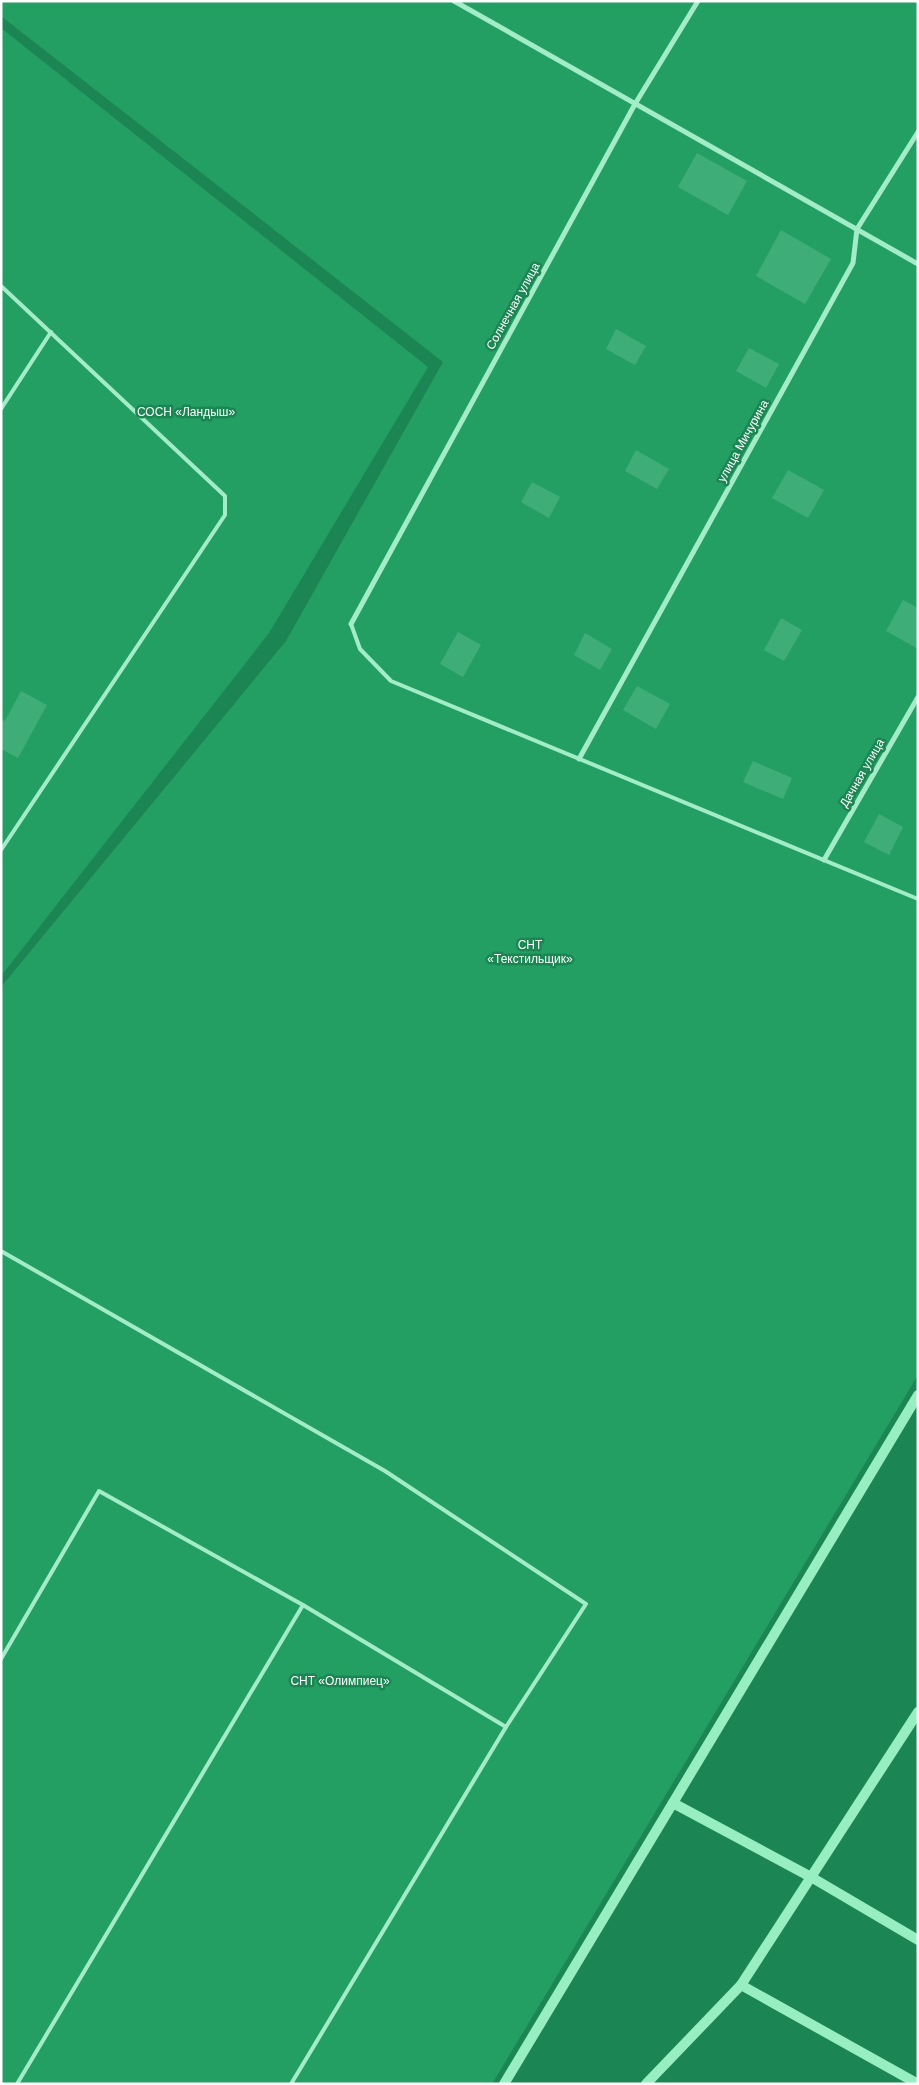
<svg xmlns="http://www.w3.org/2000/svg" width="919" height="2085" viewBox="0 0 919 2085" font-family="Helvetica,sans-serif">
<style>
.green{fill:#249f63}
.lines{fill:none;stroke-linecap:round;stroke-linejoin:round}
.stream{stroke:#96eec1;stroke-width:10}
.building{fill:#3fad78}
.service{stroke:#a3ecc8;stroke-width:4}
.minor{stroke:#a3ecc8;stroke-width:5}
.labels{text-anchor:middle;stroke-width:5;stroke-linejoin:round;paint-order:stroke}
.street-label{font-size:12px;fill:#fff;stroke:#1b8653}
.park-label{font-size:12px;fill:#fafefc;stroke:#1b8653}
</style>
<rect width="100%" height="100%" fill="#1b8653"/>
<g class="green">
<polygon points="1,1 918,1 918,1375 492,2084 1,2084 1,987 286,641 443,362 1,16"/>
<polygon points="1,28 428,367 269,633 1,976"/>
</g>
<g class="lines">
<g class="stream">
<polyline points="673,1803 811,1877 918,1940"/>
<polyline points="741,1985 918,2084"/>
<polyline points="504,2084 918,1395"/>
<polyline points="646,2084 741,1985 918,1712"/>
</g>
</g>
<g class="building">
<polygon points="697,153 747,181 728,215 678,187"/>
<polygon points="781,230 831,259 805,304 756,276"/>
<polygon points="616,329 646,346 635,365 606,349"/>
<polygon points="749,348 779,364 766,388 736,371"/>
<polygon points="636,450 669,469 657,489 625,471"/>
<polygon points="788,470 824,490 808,518 772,498"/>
<polygon points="532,482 560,497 549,518 521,502"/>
<polygon points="903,600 918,608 918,649 886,631"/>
<polygon points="781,618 802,630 784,661 764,650"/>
<polygon points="458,632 481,645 463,677 440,664"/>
<polygon points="585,633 612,649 600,670 574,655"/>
<polygon points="637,686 670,704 656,729 623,710"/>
<polygon points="21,691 47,705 18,758 1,749 1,719 5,721"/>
<polygon points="753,761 792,778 783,799 743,782"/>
<polygon points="879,814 903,827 889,855 864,842"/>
</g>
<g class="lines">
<g class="service">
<polyline points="1,286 225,496 225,515 1,850"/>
<polyline points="1,409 51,332"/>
<polyline points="351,624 360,649 391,681 918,899"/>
<polyline points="1,1251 385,1471 586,1604 506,1727 291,2084"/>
<polyline points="303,1605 506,1727"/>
<polyline points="1,1659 99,1491 303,1605 17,2084"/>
</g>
<g class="minor">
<polyline points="454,1 918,264"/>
<polyline points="351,624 635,104 698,1"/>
<polyline points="579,759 853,263 857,229 918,132"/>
<polyline points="824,860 918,697"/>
</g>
</g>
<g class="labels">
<g class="street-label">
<text transform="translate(513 306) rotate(-61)" y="4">Солнечная улица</text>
<text transform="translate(743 441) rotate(-61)" y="4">улица Мичурина</text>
<text transform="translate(862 773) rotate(-60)" y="4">Дачная улица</text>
</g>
<g class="park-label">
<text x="186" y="416">СОСН «Ландыш»</text>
<text x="530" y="949">СНТ<tspan x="530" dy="14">«Текстильщик»</tspan></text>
<text x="340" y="1685">СНТ «Олимпиец»</text>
</g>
</g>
<rect width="919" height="2085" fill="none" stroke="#ffffff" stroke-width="5"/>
</svg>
